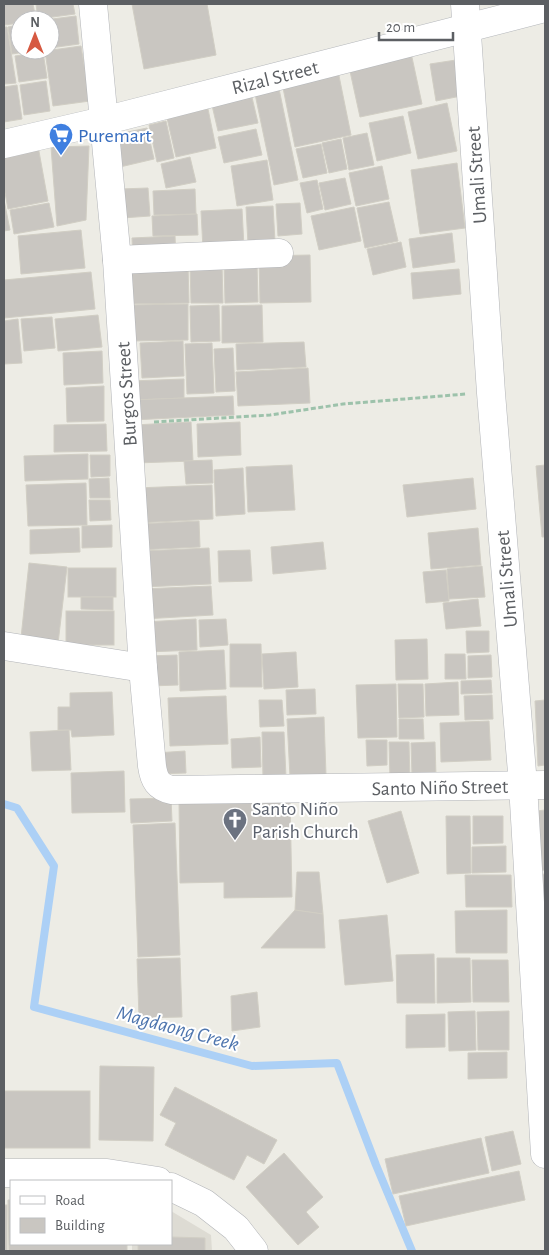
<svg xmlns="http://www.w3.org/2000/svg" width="549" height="1255" viewBox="0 0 549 1255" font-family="'Alegreya Sans',sans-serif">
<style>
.education{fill:#dddbd3}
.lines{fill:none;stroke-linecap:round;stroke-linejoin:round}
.stream{stroke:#acd0f6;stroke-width:8}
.building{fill:#c9c6c1;stroke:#d1cec4}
.minor-casing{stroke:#b2b4b8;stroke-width:29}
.tertiary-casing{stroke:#b2b4b8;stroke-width:29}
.secondary-casing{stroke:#b3b6ba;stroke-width:29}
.path{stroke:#9dc2ab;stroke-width:3;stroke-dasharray:5 2.5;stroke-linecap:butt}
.minor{stroke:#fff;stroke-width:28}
.tertiary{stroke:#fff;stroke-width:28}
.secondary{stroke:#fff;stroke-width:28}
.labels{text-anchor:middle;stroke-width:4;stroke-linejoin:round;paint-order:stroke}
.street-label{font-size:20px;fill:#5c5f63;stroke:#fff}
.shop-label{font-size:20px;fill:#366cbe;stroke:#fff;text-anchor:start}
.worship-label{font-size:20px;fill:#5b616d;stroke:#fff;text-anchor:start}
.water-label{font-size:21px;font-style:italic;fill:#4e75ae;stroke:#fff}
</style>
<rect width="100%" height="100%" fill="#edece5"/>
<polygon class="education" points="171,1211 211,1235 212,1251 132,1251 132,1244 171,1244"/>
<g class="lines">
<polyline class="stream" points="4,804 17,808 54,866 34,1007 252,1066 337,1063 376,1165 412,1251"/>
</g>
<g class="building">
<polygon points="4,4 33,4 36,20 20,20 20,23 4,25"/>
<polygon points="36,4 73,4 75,14 38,19"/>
<polygon points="132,4 207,4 216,55 144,69"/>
<polygon points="76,16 79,44 50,48 50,20 44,20"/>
<polygon points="20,25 20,50 38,50 12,54 8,27"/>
<polygon points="4,27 7,27 16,83 4,84"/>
<polygon points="81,46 90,101 53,106 45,51"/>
<polygon points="410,48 422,104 360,117 348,62"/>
<polygon points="43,52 47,78 19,82 15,56"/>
<polygon points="456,60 461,96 436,101 430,64"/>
<polygon points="338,71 351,135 295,147 282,83"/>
<polygon points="46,81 50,111 24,115 20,85"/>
<polygon points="278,84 298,180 274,185 254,89"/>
<polygon points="17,85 22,119 4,122 4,87"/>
<polygon points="251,93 258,123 218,131 211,101"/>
<polygon points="447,103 457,151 418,159 408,112"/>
<polygon points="208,109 216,148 176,157 167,118"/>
<polygon points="403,116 411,153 377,161 369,123"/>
<polygon points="166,121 174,158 157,162 149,125"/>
<polygon points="147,128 154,159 120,167 113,135"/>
<polygon points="256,129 262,155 224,163 218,137"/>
<polygon points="367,133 374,165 349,170 343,138"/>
<polygon points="341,139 347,169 329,173 322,143"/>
<polygon points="321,144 327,173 303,178 296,149"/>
<polygon points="38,146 48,201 8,209 4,187 4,152"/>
<polygon points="89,146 86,220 57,226 51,147"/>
<polygon points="190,157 196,182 166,188 161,164"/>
<polygon points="267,160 273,200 237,206 231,166"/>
<polygon points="457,163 465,228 420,234 411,170"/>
<polygon points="382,166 389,199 356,206 349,173"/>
<polygon points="345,178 351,204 325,210 319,183"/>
<polygon points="317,180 323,209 307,213 300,183"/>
<polygon points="148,188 150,216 122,218 120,189"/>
<polygon points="195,189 196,214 154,215 153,191"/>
<polygon points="4,200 10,230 4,231"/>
<polygon points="389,202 398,241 365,248 357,208"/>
<polygon points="49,203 54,227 14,234 10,210"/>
<polygon points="300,203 302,234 278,236 276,204"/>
<polygon points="273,206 275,242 248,244 246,207"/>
<polygon points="354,207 361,241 319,250 311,216"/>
<polygon points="242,209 244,247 203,249 201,211"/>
<polygon points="197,214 198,235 153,236 152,216"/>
<polygon points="81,230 85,268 21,274 18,236"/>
<polygon points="452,233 455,262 413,268 409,239"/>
<polygon points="175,236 176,257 133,259 132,238"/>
<polygon points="401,242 406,267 373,275 367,249"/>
<polygon points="310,255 311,302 260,303 259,256"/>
<polygon points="224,262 257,262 258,302 225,303"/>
<polygon points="188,264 189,303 126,304 125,266"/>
<polygon points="190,264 222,264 223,303 191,303"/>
<polygon points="459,269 461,294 413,299 411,273"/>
<polygon points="91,272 95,309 4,318 4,280"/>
<polygon points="188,304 188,340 130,341 130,305"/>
<polygon points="219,305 220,341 191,342 190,306"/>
<polygon points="262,305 263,342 222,343 222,306"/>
<polygon points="98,315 102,347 58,351 55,319"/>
<polygon points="52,317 55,348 24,351 21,319"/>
<polygon points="18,319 22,363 4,364 4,321"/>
<polygon points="183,341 184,376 142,378 140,343"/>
<polygon points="304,342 306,367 237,370 236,344"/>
<polygon points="212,343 214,393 187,394 185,344"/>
<polygon points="233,348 235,391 216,392 214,349"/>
<polygon points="102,351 103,383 64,385 63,353"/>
<polygon points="308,368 310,403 238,406 236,372"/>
<polygon points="184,379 184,398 132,400 131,381"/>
<polygon points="104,386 104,421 67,422 66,388"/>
<polygon points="233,396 234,415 132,420 132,400"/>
<polygon points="191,422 193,461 136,463 134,425"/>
<polygon points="240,422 241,455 198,457 197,424"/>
<polygon points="106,424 107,451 54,452 54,425"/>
<polygon points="88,454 88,479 25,481 24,456"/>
<polygon points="90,455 110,455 110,476 91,477"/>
<polygon points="212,460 213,483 186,484 184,461"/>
<polygon points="292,465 295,510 248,512 246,467"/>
<polygon points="545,465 545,537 542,537 536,466"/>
<polygon points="243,468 245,514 216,516 214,470"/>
<polygon points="109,478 110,498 90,498 89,479"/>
<polygon points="473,478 476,509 407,517 403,485"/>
<polygon points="86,483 87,525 28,526 26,485"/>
<polygon points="212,485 213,519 137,523 136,488"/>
<polygon points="89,500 110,500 111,520 90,521"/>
<polygon points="199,521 200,547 138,550 137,524"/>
<polygon points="112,525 112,547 82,548 82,526"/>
<polygon points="79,528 80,552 30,554 30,530"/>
<polygon points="478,528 481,565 431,569 428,533"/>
<polygon points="323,542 326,569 273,574 271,547"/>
<polygon points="209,548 211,584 143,587 142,551"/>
<polygon points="250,550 252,581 219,582 218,551"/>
<polygon points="29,563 67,567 57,652 20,647"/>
<polygon points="482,566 485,597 449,599 447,569"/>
<rect x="68" y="568" width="48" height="29"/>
<polygon points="446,570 449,601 426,603 423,572"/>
<polygon points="211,586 213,615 143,619 142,589"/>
<polygon points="81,597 113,597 113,610 81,609"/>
<polygon points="478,599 481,626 446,629 443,603"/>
<rect x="66" y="611" width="48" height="34"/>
<polygon points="196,619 197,650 147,652 145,622"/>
<polygon points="226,619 228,645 200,647 199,620"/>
<polygon points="466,631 489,631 489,652 467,653"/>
<polygon points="427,639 428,679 396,680 395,640"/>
<polygon points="230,644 261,644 262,687 230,687"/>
<polygon points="224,650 226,689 180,691 179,652"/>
<polygon points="296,652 298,687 264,689 262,654"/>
<polygon points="445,654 465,654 466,679 445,679"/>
<polygon points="177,655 178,685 150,686 148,656"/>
<polygon points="491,655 492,677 468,678 468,656"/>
<polygon points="491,680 492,693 461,694 461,681"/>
<polygon points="458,682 459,715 426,716 425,684"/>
<polygon points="396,684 397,737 358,738 356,685"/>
<polygon points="398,684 423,684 424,717 399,718"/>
<polygon points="315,689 316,714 287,715 286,690"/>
<polygon points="112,692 114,735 72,737 71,730 58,730 58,707 70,707 70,693"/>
<polygon points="492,695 493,719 465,720 464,696"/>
<polygon points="226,696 228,744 170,746 168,698"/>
<polygon points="259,700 282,700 284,726 260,727"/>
<polygon points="545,700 545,765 538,766 535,701"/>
<polygon points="324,717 326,775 290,777 287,719"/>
<polygon points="399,719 423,719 424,739 399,739"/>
<polygon points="489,721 491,760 441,762 440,723"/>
<polygon points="69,730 71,770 32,771 30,732"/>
<polygon points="262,732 284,732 286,777 263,778"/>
<polygon points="260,737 261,767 232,768 231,739"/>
<polygon points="366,740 387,740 387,765 367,766"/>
<polygon points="389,742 409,742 410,780 390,780"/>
<polygon points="435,742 436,776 412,777 411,743"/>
<polygon points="185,751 186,773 156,774 156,753"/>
<polygon points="124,771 125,812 72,813 71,773"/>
<polygon points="171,798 172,821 131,823 130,799"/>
<polygon points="290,798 292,897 224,898 224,882 180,883 179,800"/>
<polygon points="545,810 545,870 534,871 528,812"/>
<polygon points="401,811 419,873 387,883 368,821"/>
<polygon points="446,816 470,816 471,873 447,874"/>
<polygon points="473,816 503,816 503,843 473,844"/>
<polygon points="175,823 180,955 138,957 133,825"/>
<polygon points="506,846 506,872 472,873 472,847"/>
<polygon points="297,872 319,872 323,914 295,910"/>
<polygon points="545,874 545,930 536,875"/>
<polygon points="465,875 511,875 512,907 466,907"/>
<polygon points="295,910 323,914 325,948 261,948"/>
<polygon points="507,910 507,953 456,953 455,911"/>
<polygon points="387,915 393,981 345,985 339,920"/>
<polygon points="434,954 435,1003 397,1003 396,955"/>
<polygon points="180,958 182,1017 139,1018 137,959"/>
<polygon points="437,958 470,958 471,1002 437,1003"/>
<polygon points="472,960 508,960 509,1002 473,1002"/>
<polygon points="257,992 260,1027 232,1031 231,996"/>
<polygon points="475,1011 476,1050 449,1051 448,1012"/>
<polygon points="509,1011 509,1050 478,1050 477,1012"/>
<polygon points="445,1014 445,1047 406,1048 406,1015"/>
<polygon points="507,1052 507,1078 468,1079 468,1053"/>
<polygon points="100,1066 154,1067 153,1141 99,1140"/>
<polygon points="175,1087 277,1140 264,1164 247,1155 234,1180 165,1145 176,1123 160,1115"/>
<rect x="4" y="1091" width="86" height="57"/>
<polygon points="513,1131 521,1164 492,1171 485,1137"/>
<polygon points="481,1138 489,1173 393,1194 385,1159"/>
<polygon points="284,1153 323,1197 306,1212 319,1227 298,1245 246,1187"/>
<polygon points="519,1171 525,1200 406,1226 399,1196"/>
<polygon points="8,1200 11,1200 11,1244 127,1244 127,1251 9,1251"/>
<rect x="4" y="1205" width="3" height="46"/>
<polygon points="171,1237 205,1238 205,1251 138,1251 138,1244 171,1244"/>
</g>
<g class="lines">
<defs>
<g id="minor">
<path d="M93 4 117 260 143 668 152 766C154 780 158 787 172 790L545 785"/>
<polyline points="465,4 491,393 523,785 545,1154"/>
<polyline points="117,260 279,253"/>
<polyline points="4,646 143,668"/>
</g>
<g id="tertiary">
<polyline points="4,1173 107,1173 158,1181"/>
<polyline points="171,1187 204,1203 236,1228 254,1251"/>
</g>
<polyline id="secondary" points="4,144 103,121 545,8"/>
</defs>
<use href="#minor" class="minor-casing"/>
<use href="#tertiary" class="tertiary-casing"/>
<use href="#secondary" class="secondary-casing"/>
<polyline class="path" points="154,422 270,415 343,404 466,394"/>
<use href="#minor" class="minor"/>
<use href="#tertiary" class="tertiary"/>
<use href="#secondary" class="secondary"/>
</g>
<defs>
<symbol id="supermarket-pin" viewBox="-11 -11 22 30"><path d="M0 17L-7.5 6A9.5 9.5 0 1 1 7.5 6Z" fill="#3f7fe0" stroke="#fff"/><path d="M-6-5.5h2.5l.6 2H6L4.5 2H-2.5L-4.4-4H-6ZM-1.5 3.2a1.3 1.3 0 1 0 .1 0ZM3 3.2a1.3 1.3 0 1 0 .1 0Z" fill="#fff"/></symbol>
<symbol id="church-pin" viewBox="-11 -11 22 30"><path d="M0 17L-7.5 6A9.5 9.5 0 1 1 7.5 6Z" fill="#6b7280" stroke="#fff"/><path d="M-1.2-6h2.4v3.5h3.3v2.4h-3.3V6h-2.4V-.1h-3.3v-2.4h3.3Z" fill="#fff"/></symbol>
</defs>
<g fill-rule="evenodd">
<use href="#supermarket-pin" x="47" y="121" width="28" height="38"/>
<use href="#church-pin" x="221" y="806" width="28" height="38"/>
</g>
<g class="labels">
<g class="street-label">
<text transform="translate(275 77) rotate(-14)" y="7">Rizal Street</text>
<text transform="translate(476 175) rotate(-94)" y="7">Umali Street</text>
<text transform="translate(126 394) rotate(-94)" y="7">Burgos Street</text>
<text transform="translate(506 579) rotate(-95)" y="7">Umali Street</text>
<text transform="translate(440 787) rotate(-1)" y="7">Santo Niño Street</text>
</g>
<g class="shop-label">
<text x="78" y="142">Puremart</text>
</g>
<g class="worship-label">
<text x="252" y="815">Santo Niño<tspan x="252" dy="23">Parish Church</tspan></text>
</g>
<g class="water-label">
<text transform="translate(178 1028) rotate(15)" y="7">Magdaong Creek</text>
</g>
</g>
<rect width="549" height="1255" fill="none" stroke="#5c5f63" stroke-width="10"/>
<rect x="10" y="1180" width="162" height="65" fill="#ffffff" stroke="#bebfc1"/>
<rect x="20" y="1196" width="25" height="8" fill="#ffffff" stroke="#bebfc1"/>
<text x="55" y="1205" font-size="15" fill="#5c5f63">Road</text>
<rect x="20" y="1218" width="25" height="15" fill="#c9c6c1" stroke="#bebfc1"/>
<text x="55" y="1230" font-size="15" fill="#5c5f63">Building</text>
<g transform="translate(35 35)"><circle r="24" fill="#ffffff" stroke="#bebfc1"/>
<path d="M0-4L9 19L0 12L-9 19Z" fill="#d65941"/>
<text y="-8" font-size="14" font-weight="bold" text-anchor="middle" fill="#5c5f63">N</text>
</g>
<path d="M379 32v8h74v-8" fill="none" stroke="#5c5f63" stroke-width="2.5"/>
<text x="386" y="32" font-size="15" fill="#5c5f63" stroke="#ffffff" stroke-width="4" paint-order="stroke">20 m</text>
</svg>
